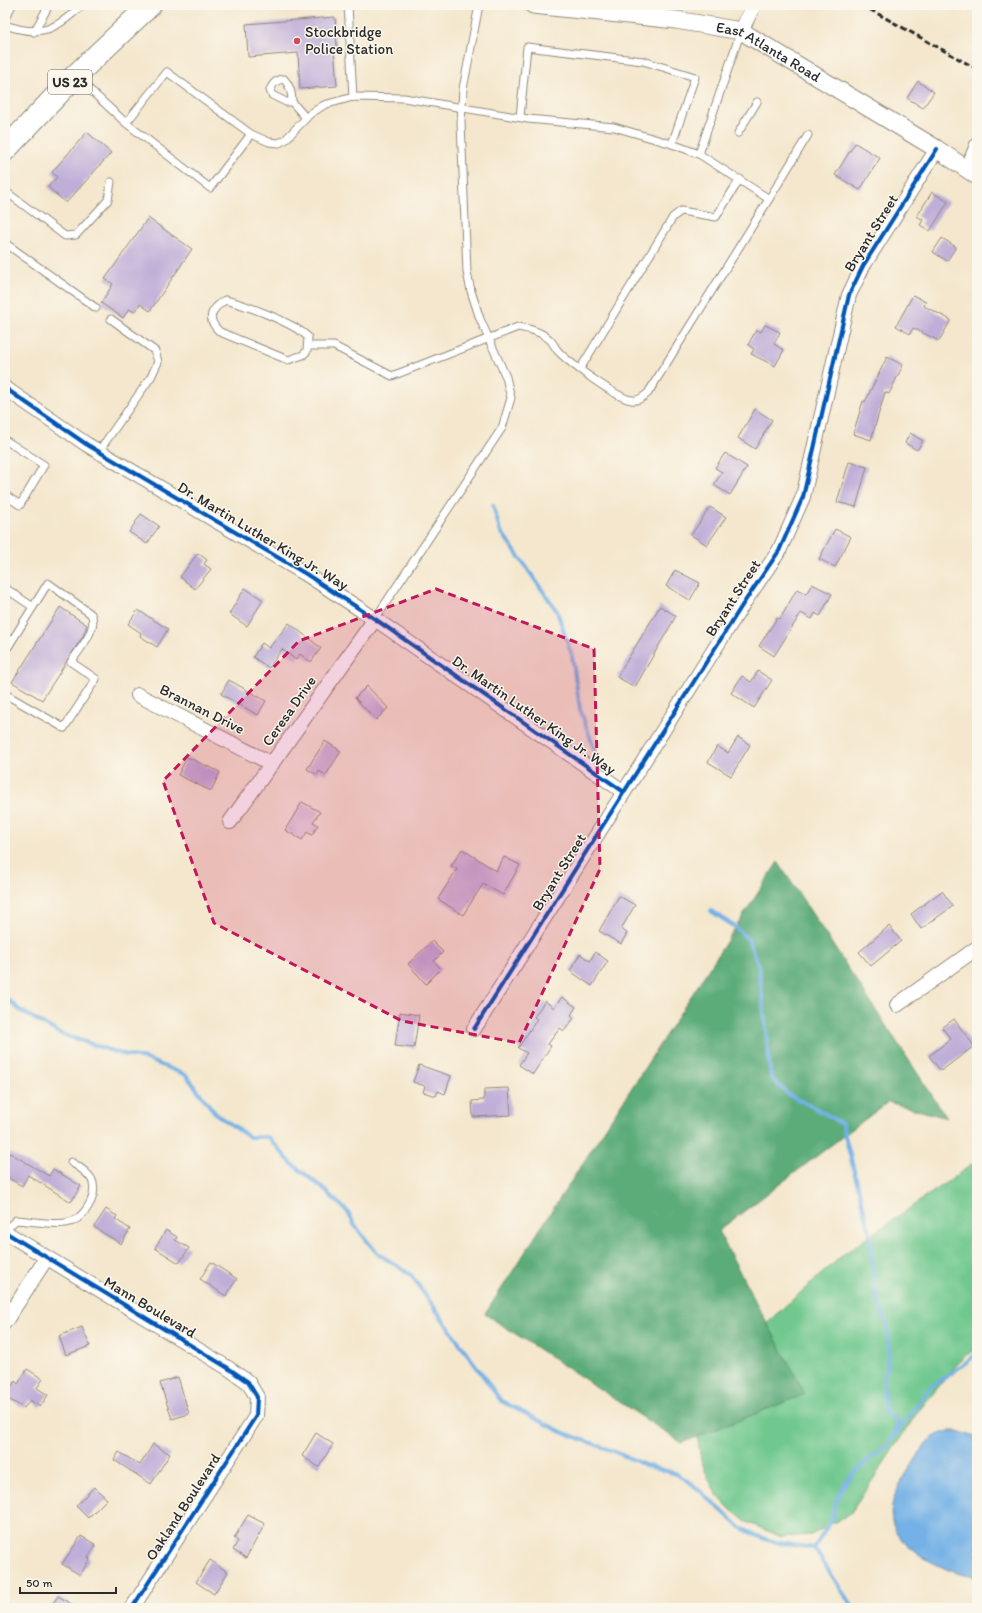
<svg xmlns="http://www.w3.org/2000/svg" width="982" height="1613" viewBox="0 0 982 1613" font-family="Itim,sans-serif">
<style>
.green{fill:#70c88e;stroke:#4e7a5c}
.forest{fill:#5cac79;stroke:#446c52}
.water{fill:#73b1e6;stroke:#4f6e88}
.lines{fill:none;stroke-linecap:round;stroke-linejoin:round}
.stream{stroke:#73b1e6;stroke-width:4}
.building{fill:#bfaed8}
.service-casing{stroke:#90897c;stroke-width:9}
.minor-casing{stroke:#90897c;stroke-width:16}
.tertiary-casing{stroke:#90897c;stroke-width:19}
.trunk-casing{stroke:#90897c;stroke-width:24}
.service{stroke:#fff;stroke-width:7}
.minor{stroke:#fff;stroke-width:14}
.tertiary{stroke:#fff;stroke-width:17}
.trunk{stroke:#fff;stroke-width:22}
.rail{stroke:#2b2b2b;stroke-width:3;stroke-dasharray:6 3;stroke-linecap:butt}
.cycleway-casing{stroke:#fbf7ec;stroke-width:6}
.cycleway{stroke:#0057b8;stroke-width:4}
.marked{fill:#c2185b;fill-opacity:0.2;stroke:#c2185b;stroke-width:3;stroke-dasharray:8 5;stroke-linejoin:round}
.poi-dot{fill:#d1495b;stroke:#fbf7ec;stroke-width:1.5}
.labels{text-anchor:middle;stroke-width:3;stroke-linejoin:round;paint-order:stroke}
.shield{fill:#fbf7ec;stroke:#696865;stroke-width:1}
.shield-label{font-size:14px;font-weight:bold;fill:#2b2b2b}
.poi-label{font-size:15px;fill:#2b2b2b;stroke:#fbf7ec;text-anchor:start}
.street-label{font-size:15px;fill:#2b2b2b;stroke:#fbf7ec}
</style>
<rect width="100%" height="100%" fill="#fbf7ec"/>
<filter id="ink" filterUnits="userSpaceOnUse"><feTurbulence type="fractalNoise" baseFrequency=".025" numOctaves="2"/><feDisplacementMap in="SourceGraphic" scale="8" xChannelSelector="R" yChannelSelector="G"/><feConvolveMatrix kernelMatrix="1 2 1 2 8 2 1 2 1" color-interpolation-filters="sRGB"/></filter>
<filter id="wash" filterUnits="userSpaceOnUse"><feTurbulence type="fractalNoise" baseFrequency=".012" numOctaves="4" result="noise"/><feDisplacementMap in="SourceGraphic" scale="16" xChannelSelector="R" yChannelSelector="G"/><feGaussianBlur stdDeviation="0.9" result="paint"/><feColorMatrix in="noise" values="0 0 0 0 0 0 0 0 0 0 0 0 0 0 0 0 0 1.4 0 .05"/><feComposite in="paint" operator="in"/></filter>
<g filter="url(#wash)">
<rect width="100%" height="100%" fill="#f4e7cd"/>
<polygon class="green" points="977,1161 977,1349 963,1357 917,1413 850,1514 811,1535 781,1537 745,1521 730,1509 717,1495 708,1478 701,1460 698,1441 698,1422 745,1342 844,1254"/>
<polygon class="forest" points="778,862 947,1118 888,1102 718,1231 805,1394 682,1443 485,1314"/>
<path class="water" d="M949 1431H959L977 1438V1577C958 1575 945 1569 928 1560 879 1531 884 1505 914 1462 925 1446 929 1435 949 1431Z"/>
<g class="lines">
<g class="stream">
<polyline points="493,505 500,530 557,611 572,656 580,709 595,751"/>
<polyline points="711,911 734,926 748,939 759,967 771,1078 789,1095 819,1110 842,1124 869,1229 875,1287 879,1305 887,1324 889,1351 883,1386 885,1413 899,1422 888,1446"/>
<polyline points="5,997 21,1011 61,1034 118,1053 146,1059 186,1075 215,1113 249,1137 268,1137 291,1163 320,1186 347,1211 355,1226 377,1253 411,1275 501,1401 562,1432 613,1451 645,1465 674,1473 691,1483 741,1528 762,1538 780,1543 814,1548"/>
<polyline points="894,1437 930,1387 952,1373 977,1354"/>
<polyline points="814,1548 831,1521 836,1501 846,1482 869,1459 889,1445"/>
<polyline points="814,1548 853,1608"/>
</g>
</g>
<g id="blocks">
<g class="building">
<polygon points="335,17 337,48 334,48 337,86 300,89 298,53 248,57 246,24"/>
<polygon points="918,81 934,92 923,108 907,98"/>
<polygon points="87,132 111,153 66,203 48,187 57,177 52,172"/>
<polygon points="855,143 880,158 860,190 835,175"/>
<polygon points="932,192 948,202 930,231 920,225 923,220 917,216"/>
<polygon points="148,218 192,249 150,311 140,304 134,312 129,309 123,318 101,303 113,284 105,279"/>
<polygon points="942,238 956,247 947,261 933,252"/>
<polygon points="913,295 926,302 924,306 951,320 939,341 913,328 910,334 896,326"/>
<polygon points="765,325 780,332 774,344 784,350 775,366 751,354 754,349 748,345 756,330 761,332"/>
<polygon points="887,357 903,365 889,394 885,392 871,440 853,434 863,401 865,402"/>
<polygon points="755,409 772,420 755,449 738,438"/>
<polygon points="910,433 923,441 917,450 905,443"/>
<polygon points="725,453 747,467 730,495 714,485 722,472 715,468"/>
<polygon points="849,462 867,467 856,507 837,502"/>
<polygon points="710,507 726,517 707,545 691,535"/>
<polygon points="141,514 159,526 147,544 129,532"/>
<polygon points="835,529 851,537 835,567 819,559"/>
<polygon points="198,553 207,560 204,564 211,569 195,589 180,577"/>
<polygon points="675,570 700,583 690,600 666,586"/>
<polygon points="812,584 832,594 820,616 815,613 812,619 801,613 774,656 759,646 777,618 780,619 797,589 806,594"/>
<polygon points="245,588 263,600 247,626 229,614"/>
<polygon points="660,606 676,616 635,687 617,677"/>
<polygon points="60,607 87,625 83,636 42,700 12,682"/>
<polygon points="138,610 168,629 157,647 140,636 141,633 128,624"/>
<polygon points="289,623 321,648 311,662 300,654 296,660 282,649 269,668 253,657 262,643 269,648"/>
<polygon points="758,671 772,680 754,708 731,693 742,676 751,682"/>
<polygon points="229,680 266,701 258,715 221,694"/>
<polygon points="367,686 388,708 376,720 355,698"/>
<polygon points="738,737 750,745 731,776 708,762 717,746 728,753"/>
<polygon points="325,741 341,751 326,775 319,771 317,775 307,769"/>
<polygon points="187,757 220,772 211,791 178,775"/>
<polygon points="302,802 320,812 313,822 318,825 312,835 307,832 302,840 285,830"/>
<polygon points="462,849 496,871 504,857 520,865 503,895 483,884 463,915 438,899 457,869 451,866"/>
<polygon points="942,891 953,906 921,929 911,914"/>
<polygon points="619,896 635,905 621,929 627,933 621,944 599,931"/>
<polygon points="889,926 901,941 871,966 859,952"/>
<polygon points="432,941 443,952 434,961 441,969 426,984 408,964"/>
<polygon points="595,952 608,961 592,986 570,971 580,954 590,961"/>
<polygon points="562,997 576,1007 571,1015 574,1018 564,1031 560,1028 548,1044 551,1046 533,1074 519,1065 527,1053 518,1048 537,1019 534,1017 545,1001 554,1008"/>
<polygon points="400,1012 419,1015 414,1048 395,1046"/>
<polygon points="954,1019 974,1046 941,1071 929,1056 951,1039 942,1028"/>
<polygon points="419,1065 451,1076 445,1094 438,1091 436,1096 423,1092 425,1086 413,1082"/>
<polygon points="509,1088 511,1115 473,1117 472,1101 484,1100 484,1089"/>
<polygon points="10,1153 49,1176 53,1169 81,1186 71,1202 28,1175 22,1186 5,1176 5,1156 7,1157"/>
<polygon points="106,1209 117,1216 115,1219 130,1229 121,1244 94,1227"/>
<polygon points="166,1230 177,1237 175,1240 189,1248 179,1263 155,1248"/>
<polygon points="211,1262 237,1279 226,1296 200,1279"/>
<polygon points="82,1327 90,1346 66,1355 59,1336"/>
<polygon points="27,1369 43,1379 37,1388 48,1395 40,1407 30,1400 24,1408 5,1397 15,1381 18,1384"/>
<polygon points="178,1377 189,1414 172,1419 160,1383"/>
<polygon points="316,1433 333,1444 319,1467 302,1456"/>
<polygon points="153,1444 170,1454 151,1484 114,1460 119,1452 140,1465"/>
<polygon points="94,1487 107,1499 88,1518 76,1506"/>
<polygon points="248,1515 265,1524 246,1558 233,1550 238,1541 234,1538"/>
<polygon points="81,1536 96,1545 88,1557 90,1559 80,1575 62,1564"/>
<polygon points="210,1560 228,1572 214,1594 196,1582"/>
<polygon points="58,1596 78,1608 50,1608"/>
</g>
</g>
</g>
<g filter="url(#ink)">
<use href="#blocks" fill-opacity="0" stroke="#90897c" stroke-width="1"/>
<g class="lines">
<defs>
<g id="service">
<polyline points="348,5 353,97"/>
<polyline points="5,18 12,5"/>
<path d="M5 25C40 37 55 31 82 5"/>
<polyline points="34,32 49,5"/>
<polyline points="76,77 126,123 167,72 251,134 210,188 126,123"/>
<path d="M292 102H286L272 95 270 90C273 83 276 80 284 79 290 85 292 93 292 102L306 118"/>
<polyline points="520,117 527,47 643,61 695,77 672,144"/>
<polyline points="738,133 757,102"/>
<polyline points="251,134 269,142 279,143 285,140 310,114 324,105 353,97 404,98 528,119 614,127 672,144 699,154 741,31"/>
<polyline points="5,191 65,236 76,235 108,200 111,182"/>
<polyline points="769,199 808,135"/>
<polyline points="5,243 96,308"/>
<path d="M225 300C246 305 292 322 308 337L307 351 303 355 288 360 220 332C206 319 210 310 225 300Z"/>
<path d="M308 346H334L392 376 518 327C529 329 540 331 549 339 553 342 555 348 558 351 568 362 618 399 632 400 639 401 643 397 648 393L769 199 699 154"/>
<polyline points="580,369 673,217 681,211 716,217 740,179"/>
<polyline points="5,440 44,465 20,505 5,495"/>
<polyline points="99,451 151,377 158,362 155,351 111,319"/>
<polyline points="5,588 33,607"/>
<polyline points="375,619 502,428 511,398 506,377 480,319 471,291 467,272 461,122 463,89 479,5"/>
<path d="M5 694 64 728 96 679 71 662C79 650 99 628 91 614L48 583 8 647"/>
<path d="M5 1230 16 1220C32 1221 50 1225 66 1223 82 1221 97 1199 93 1183 91 1174 79 1167 71 1162"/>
</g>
<g id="minor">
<polyline points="741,31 754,5"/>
<polyline points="967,170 977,145"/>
<polyline points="5,388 86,444 306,574 375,619 624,792"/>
<polyline points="138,695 272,764"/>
<polyline points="230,822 375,619"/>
<polyline points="897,1005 977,948"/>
<polyline points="474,1029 743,604 779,551 803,497 849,295 863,266 937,149"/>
<polyline points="5,1232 228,1368 248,1382 257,1397 256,1416 132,1608"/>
<polyline points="5,1322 46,1259"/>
</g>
<g id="tertiary">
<path id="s1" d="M533 5 676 20 741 31 937 149 977 176"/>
</g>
<polyline id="trunk" points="5,150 75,76 150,5"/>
</defs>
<use href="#service" class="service-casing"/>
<use href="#minor" class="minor-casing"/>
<use href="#tertiary" class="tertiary-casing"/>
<use href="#trunk" class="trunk-casing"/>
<use href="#service" class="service"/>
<use href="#minor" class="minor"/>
<use href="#tertiary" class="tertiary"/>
<use href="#trunk" class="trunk"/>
<polyline class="rail" points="862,5 977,69"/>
<defs>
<g id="cycleway">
<polyline points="5,388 86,444 306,574 375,619 624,792"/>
<polyline points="474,1029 743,604 779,551 803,497 849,295 863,266 937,149"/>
<polyline points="5,1232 228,1368 248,1382 257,1397 256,1416 132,1608"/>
</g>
</defs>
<use href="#cycleway" class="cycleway-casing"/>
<use href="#cycleway" class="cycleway"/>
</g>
</g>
<path class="marked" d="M436 589 594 649 600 869 519 1043 402 1021 214 923 163 781 299 641Z"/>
<circle class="poi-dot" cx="297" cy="41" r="4"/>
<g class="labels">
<rect class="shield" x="48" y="70" width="44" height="24" rx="3"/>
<g class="shield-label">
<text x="70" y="87">US 23</text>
</g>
<g class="poi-label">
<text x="305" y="37">Stockbridge<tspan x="305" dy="17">Police Station</tspan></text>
</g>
<g class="street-label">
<text dy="5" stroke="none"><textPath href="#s1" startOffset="243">East Atlanta Road</textPath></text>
<text transform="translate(871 233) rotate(-58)" y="5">Bryant Street</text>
<text transform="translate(263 536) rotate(31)" y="5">Dr. Martin Luther King Jr. Way</text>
<text transform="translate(733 598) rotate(-57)" y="5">Bryant Street</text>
<text transform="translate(202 709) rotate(27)" y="5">Brannan Drive</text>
<text transform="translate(289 711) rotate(-55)" y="5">Ceresa Drive</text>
<text transform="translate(534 715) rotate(35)" y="5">Dr. Martin Luther King Jr. Way</text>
<text transform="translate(559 872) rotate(-58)" y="5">Bryant Street</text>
<text transform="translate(150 1307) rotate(31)" y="5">Mann Boulevard</text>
<text transform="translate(183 1507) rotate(-57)" y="5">Oakland Boulevard</text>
</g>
</g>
<rect width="982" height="1613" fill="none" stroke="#fbf7ec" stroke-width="20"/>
<path d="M20 1587v6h96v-6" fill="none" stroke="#2b2b2b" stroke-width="2"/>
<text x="26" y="1587" font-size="12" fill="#2b2b2b" stroke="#fbf7ec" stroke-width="3" paint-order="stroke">50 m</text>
</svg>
